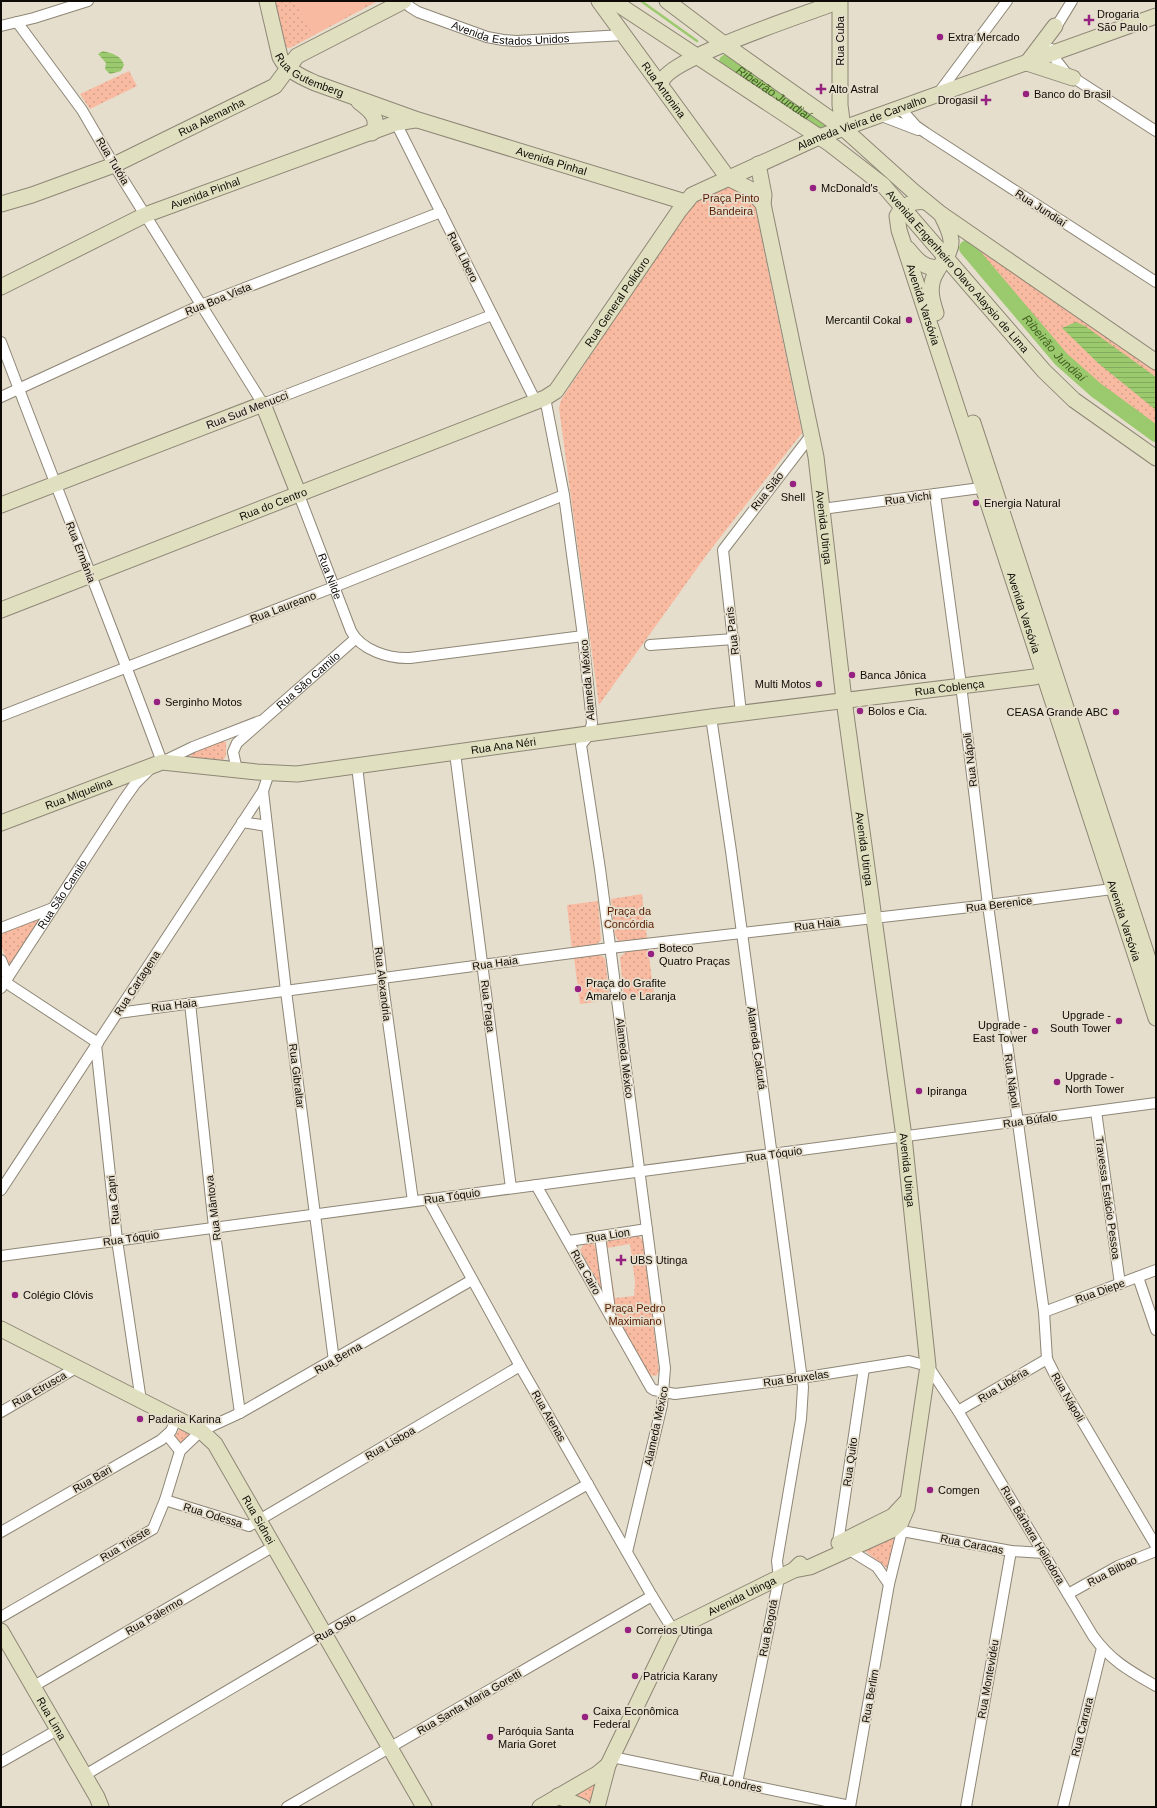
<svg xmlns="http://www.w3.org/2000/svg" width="1157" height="1808" viewBox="0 0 1157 1808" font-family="Arial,sans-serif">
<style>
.grass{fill:url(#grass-dots);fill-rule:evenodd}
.pitch{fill:#f8baa1}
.water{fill:url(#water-rules)}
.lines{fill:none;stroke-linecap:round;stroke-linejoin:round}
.stream{stroke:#9bc96d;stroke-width:2.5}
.river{stroke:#9bc96d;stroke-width:16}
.street-casing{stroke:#8e8676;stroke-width:12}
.secondary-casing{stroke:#8e8676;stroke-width:17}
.street{stroke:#fff;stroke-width:10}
.secondary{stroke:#e0e0c0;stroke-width:15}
.poi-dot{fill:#952281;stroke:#e6decc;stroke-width:1.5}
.labels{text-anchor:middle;stroke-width:3.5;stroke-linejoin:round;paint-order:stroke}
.poi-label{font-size:11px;fill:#0e0b06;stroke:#e6decc;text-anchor:start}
.street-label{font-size:11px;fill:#0e0b06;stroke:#e6decc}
.park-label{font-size:11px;fill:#581d00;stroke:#e6decc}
.water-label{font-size:12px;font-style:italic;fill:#446123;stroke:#e6decc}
</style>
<defs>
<pattern id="grass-dots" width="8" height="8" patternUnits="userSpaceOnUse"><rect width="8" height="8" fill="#f8baa1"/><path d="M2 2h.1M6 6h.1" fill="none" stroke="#d39f89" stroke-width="1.8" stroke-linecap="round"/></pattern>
<pattern id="water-rules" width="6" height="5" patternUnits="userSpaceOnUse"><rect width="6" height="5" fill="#9bc96d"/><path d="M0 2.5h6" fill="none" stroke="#84ab5d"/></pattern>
</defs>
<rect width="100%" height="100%" fill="#e6decc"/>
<g class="grass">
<polygon points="272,1 378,1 290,48 285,47"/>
<polygon points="129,71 137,86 90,109 80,94"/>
<polygon points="730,187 747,194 755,207 802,433 708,553 599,705 559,408 561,400 687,210 700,200"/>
<polygon points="975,245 1156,370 1156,427 1120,402 1066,358 973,248"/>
<polygon points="222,741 226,742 226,756 223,760 192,757 190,755 191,752"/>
<polygon points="642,894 647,939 619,942 615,935 611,899"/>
<polygon points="598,901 601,940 596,945 572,950 567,905"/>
<polygon points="41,918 9,966 1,945 1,934"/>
<polygon points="648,949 654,995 624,999 620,957 626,952"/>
<polygon points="598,955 602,956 605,959 610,1000 580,1004 574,958"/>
<path d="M637 1235 643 1240 659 1372 656 1376 650 1375 614 1312 606 1243 609 1240ZM630 1244 635 1282 634 1296 615 1298 607 1248Z"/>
<polygon points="585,1243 593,1243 597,1248 604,1293 580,1250"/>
<polygon points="180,1428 190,1435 181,1444 174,1438"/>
<polygon points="893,1536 895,1539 887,1568 865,1551"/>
<polygon points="596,1782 592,1806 576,1797 577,1794"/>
</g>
<polygon class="pitch" points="294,1 373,1 313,35"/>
<g class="water">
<path d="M103 51C113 54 121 55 124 65L121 71 110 74 105 69 106 63 98 54Z"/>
<polygon points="1076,322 1085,326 1156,377 1156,410 1098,363 1062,328"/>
</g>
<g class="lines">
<polyline class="stream" points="641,1 697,41"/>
<g class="river">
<path id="s1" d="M727 62 820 124"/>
<path id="s2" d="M967 248 1061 359 1096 390 1156 434"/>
</g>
<defs>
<g id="street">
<path id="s3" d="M404 1 410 7 418 12 487 37 503 40 516 41 624 35"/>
<polyline points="17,22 82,110 114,165 263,404 492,315"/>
<polyline points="1,26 34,18 88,1"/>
<polyline points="1053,32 1072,1"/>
<polyline points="1051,49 1056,60 1066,73 1156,131"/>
<polyline points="937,95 1007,1"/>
<polyline points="900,108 916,126 926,133 1156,282"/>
<polyline points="879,115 918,130"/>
<polyline points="395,117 396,123 536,402"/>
<path d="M1 342C54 482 110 621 162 762L193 747 260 721"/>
<polyline points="1,397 201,305 441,212"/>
<polyline points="545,398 564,495 583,636 592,723 589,735 581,745 600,869 665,1368 662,1405 627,1552"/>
<polyline points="935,494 961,685 988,905 1044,1312 1047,1359 1055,1375 1156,1546"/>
<path id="s4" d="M299 495 351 631C361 650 389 659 410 658L583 636"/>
<polyline points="822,509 988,487"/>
<polyline points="650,645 734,639"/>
<polyline points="741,713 723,550 812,434"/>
<polyline points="1,716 334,587 564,495"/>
<polyline points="711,717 731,851 803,1387 801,1419 777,1561 779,1578 737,1783"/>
<polyline points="455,753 511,1188"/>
<polyline points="357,766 382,978 413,1201"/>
<path id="s5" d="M237 770 233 752 237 743 355 639"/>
<polyline points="263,791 286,991 334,1361"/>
<polyline points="242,822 267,826"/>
<polyline points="1,928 53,908"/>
<polyline points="1,960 8,977"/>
<polyline points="5,982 98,1043"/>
<path id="s6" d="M1 988 123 801 135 784 149 770"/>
<polyline points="190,1003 214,1227 240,1413"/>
<polyline points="118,1013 610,948 988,905 1120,888"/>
<polyline points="96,1045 117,1240 141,1401"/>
<polyline points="1096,1111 1120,1284"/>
<path d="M536 1185 651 1388 654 1390 675 1394 801 1378 909 1361 928 1366 958 1411 1093 1636C1111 1661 1130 1671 1156 1686"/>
<polyline points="1,1190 263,791 269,773"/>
<polyline points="428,1199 520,1366 652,1596 673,1630"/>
<polyline points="600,1236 610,1310"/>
<polyline points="569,1241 647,1229"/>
<polyline points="1,1256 1156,1103"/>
<polyline points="1138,1277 1156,1330"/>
<polyline points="1044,1312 1156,1270"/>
<polyline points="864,1368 838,1543 877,1567 889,1584"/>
<polyline points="958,1411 1047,1359"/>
<polyline points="1,1412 76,1368"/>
<polyline points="167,1435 180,1451"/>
<polyline points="165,1500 249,1526 520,1366"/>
<polyline points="902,1531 1011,1551 1044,1553"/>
<polyline points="1,1532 161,1440 171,1431 176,1419"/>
<polyline points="1068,1594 1118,1566 1156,1551"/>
<polyline points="1,1617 153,1529 165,1500 180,1451 201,1431 240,1413 472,1280"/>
<polyline points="34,1686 274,1546"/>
<polyline points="612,1757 850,1806"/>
<polyline points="1,1762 59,1729"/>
<polyline points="85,1775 325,1633 588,1484"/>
<polyline points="287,1807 652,1596"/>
<polyline points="850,1807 889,1584 902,1531 901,1522"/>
<polyline points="966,1807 1011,1551"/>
<polyline points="1063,1807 1102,1648"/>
</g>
<g id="secondary">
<path id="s7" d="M267 1 280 57C287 71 302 77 315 83L418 120 685 202"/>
<path id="s8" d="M599 1 728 178"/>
<path id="s9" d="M613 1 830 144 883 185 1044 371 1074 400 1156 458"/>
<polyline points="667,1 724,44 843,128 913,191 941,214 1156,362"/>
<polyline points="840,1 840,105 843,128"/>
<polyline points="1055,26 1027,63 1073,78"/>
<path d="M661 84C665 58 811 13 839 1"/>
<path d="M359 102C370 110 381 119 372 133"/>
<path id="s10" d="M758 164 764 195 763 204 816 457 844 700 904 1137 928 1366 907 1508 901 1522 892 1530 810 1567 794 1570"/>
<polyline points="728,178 750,189 763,204"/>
<path id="s11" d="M926 202C914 200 903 205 897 216L899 230 1156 1018"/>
<path id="s12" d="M1 204 32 195 114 165 275 86 297 56 404 1"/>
<path d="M908 249C916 259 925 270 939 267"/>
<path id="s13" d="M1 287 145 215 396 123 415 120"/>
<path d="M936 313C931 298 928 285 937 271 942 261 952 253 951 240 950 231 945 222 941 214"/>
<polyline points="973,423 1156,983"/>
<polyline points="1,505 263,404 299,495"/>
<path id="s14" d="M1 610 545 398 556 391 679 211 692 195 819 137 1156 16"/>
<path id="s15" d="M1 823 162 762 257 772 297 774 711 717 1034 677 1054 672"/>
<path id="s16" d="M1 1329 201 1431 215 1444 424 1807"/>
<polyline points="839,1543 893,1516 906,1502"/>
<path id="s17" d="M1 1631 97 1797 101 1807"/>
<polyline points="558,1796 583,1807"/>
<polyline points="540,1807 597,1774 608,1765"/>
<path id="s18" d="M597 1807 608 1765 673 1630 794 1570 800 1564"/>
</g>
</defs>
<use href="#street" class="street-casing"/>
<use href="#secondary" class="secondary-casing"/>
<use href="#street" class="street"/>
<use href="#secondary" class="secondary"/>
</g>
<g class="poi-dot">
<path d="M1087 14h4v4h4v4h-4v4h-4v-4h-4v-4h4z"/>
<circle cx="940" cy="37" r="4"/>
<path d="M819 83h4v4h4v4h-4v4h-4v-4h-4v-4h4z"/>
<circle cx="1026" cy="94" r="4"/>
<path d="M984 94h4v4h4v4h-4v4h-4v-4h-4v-4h4z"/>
<circle cx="813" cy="188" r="4"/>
<circle cx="909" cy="320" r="4"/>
<circle cx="793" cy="484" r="4"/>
<circle cx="976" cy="503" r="4"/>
<circle cx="852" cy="675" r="4"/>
<circle cx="819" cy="684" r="4"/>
<circle cx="157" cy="702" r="4"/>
<circle cx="860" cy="711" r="4"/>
<circle cx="1116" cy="712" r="4"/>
<circle cx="651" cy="954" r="4"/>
<circle cx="578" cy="989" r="4"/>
<circle cx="1119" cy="1021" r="4"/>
<circle cx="1035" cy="1031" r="4"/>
<circle cx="1057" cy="1082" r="4"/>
<circle cx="919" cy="1091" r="4"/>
<path d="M619 1254h4v4h4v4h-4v4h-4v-4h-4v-4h4z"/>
<circle cx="15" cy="1295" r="4"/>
<circle cx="140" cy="1419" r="4"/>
<circle cx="930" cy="1490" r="4"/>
<circle cx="628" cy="1630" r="4"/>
<circle cx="635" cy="1676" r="4"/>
<circle cx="585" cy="1717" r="4"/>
<circle cx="490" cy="1737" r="4"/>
</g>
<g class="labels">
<g class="poi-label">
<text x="1097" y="18">Drogaria<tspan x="1097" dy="13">São Paulo</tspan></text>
<text x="948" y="41">Extra Mercado</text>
<text x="829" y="93">Alto Astral</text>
<text x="1034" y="98">Banco do Brasil</text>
<text x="978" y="104" text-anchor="end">Drogasil</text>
<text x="821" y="192">McDonald's</text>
<text x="901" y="324" text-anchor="end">Mercantil Cokal</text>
<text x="793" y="501" text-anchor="middle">Shell</text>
<text x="984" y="507">Energia Natural</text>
<text x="860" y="679">Banca Jônica</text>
<text x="811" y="688" text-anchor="end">Multi Motos</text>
<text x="165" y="706">Serginho Motos</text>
<text x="868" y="715">Bolos e Cia.</text>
<text x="1108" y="716" text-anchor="end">CEASA Grande ABC</text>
<text x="659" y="952">Boteco<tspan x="659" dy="13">Quatro Praças</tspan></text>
<text x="586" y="987">Praça do Grafite<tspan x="586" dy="13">Amarelo e Laranja</tspan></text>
<text x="1111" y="1019" text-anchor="end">Upgrade -<tspan x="1111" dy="13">South Tower</tspan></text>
<text x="1027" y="1029" text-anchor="end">Upgrade -<tspan x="1027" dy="13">East Tower</tspan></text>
<text x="1065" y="1080">Upgrade -<tspan x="1065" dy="13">North Tower</tspan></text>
<text x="927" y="1095">Ipiranga</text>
<text x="630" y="1264">UBS Utinga</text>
<text x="23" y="1299">Colégio Clóvis</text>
<text x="148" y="1423">Padaria Karina</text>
<text x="938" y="1494">Comgen</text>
<text x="636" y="1634">Correios Utinga</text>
<text x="643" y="1680">Patricia Karany</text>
<text x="593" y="1715">Caixa Econômica<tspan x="593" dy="13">Federal</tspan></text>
<text x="498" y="1735">Paróquia Santa<tspan x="498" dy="13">Maria Goret</tspan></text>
</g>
<g class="street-label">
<text dy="4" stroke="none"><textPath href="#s3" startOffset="114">Avenida Estados Unidos</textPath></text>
<text transform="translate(840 41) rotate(-90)" y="4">Rua Cuba</text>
<text dy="4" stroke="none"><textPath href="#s7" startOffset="93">Rua Gutemberg</textPath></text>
<text dy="4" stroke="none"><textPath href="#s8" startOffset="110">Rua Antonina</textPath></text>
<text dy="4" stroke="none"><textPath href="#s12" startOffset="228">Rua Alemanha</textPath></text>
<text dy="4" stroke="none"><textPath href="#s14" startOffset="1020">Alameda Vieira de Carvalho</textPath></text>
<text transform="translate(113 161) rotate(59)" y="4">Rua Tutóia</text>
<text dy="4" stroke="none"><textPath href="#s7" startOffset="351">Avenida Pinhal</textPath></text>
<text dy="4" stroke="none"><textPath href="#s13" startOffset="225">Avenida Pinhal</textPath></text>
<text transform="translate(1041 208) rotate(33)" y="4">Rua Jundiaí</text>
<text transform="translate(463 257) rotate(63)" y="4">Rua Líbero</text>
<text dy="4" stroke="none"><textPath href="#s9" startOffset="441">Avenida Engenheiro Olavo Alaysio de Lima</textPath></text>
<text transform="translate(218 299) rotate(-22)" y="4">Rua Boa Vista</text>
<text dy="4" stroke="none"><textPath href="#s14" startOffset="705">Rua General Polidoro</textPath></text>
<text dy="4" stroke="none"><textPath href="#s11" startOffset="127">Avenida Varsóvia</textPath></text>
<text transform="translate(247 410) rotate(-21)" y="4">Rua Sud Menucci</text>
<text transform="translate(767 491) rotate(-52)" y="4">Rua Sião</text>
<text transform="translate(908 498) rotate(-7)" y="4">Rua Vichi</text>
<text dy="4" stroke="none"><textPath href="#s14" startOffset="292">Rua do Centro</textPath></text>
<text dy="4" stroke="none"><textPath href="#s10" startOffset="370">Avenida Utinga</textPath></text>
<text transform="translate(81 552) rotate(69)" y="4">Rua Ermânia</text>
<text dy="4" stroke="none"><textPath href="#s4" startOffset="87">Rua Nilde</textPath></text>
<text transform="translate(283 607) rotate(-21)" y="4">Rua Laureano</text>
<text dy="4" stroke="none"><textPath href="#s11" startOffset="451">Avenida Varsóvia</textPath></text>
<text transform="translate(732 631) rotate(-97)" y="4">Rua Paris</text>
<text dy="4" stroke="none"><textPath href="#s5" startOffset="123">Rua São Camilo</textPath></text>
<text transform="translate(587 680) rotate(-95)" y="4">Alameda México</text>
<text dy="4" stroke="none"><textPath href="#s15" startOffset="966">Rua Coblença</textPath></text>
<text dy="4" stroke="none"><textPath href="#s15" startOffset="516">Rua Ana Néri</textPath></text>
<text transform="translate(970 760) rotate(-97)" y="4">Rua Nápoli</text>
<text dy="4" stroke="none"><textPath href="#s15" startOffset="83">Rua Miquelina</textPath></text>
<text dy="4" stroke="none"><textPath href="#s10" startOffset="694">Avenida Utinga</textPath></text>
<text dy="4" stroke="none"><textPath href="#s6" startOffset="112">Rua São Camilo</textPath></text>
<text transform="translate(999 904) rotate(-7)" y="4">Rua Berenice</text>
<text dy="4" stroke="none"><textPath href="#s11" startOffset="775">Avenida Varsóvia</textPath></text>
<text transform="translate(817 924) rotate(-7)" y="4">Rua Haia</text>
<text transform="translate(495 963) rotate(-8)" y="4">Rua Haia</text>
<text transform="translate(137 983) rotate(-57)" y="4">Rua Cartagena</text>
<text transform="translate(383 984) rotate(83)" y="4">Rua Alexandria</text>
<text transform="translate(174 1005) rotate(-7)" y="4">Rua Haia</text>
<text transform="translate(488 1006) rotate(83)" y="4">Rua Praga</text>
<text transform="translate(757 1048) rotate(82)" y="4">Alameda Calcutá</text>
<text transform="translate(625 1058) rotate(83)" y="4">Alameda México</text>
<text transform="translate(297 1076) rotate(83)" y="4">Rua Gibraltar</text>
<text transform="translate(1012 1081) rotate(82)" y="4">Rua Nápoli</text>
<text transform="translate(1030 1120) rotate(-8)" y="4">Rua Búfalo</text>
<text transform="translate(774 1154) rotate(-8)" y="4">Rua Tóquio</text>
<text dy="4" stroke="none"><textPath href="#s10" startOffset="1018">Avenida Utinga</textPath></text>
<text transform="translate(452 1196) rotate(-8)" y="4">Rua Tóquio</text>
<text transform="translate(1108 1198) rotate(82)" y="4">Travessa Estácio Pessoa</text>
<text transform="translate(113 1200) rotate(-96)" y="4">Rua Capri</text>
<text transform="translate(213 1208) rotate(-97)" y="4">Rua Mântova</text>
<text transform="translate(608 1235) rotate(-9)" y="4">Rua Lion</text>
<text transform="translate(131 1238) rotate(-8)" y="4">Rua Tóquio</text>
<text transform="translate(586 1272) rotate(61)" y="4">Rua Cairo</text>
<text transform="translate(1100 1291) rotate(-20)" y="4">Rua Diepe</text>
<text transform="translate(338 1358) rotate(-30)" y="4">Rua Berna</text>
<text transform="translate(796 1378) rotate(-8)" y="4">Rua Bruxelas</text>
<text transform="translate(1003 1385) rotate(-31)" y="4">Rua Libéria</text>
<text transform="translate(39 1389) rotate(-30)" y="4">Rua Etrusca</text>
<text transform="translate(1068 1397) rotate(60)" y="4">Rua Nápoli</text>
<text transform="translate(549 1416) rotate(60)" y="4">Rua Atenas</text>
<text transform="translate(656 1426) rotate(-78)" y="4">Alameda México</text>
<text transform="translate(390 1443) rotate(-30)" y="4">Rua Lisboa</text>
<text transform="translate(850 1462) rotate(-82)" y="4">Rua Quito</text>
<text transform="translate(92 1479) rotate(-30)" y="4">Rua Bari</text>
<text transform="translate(213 1515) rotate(17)" y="4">Rua Odessa</text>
<text dy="4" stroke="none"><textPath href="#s16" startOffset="331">Rua Sidnei</textPath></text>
<text transform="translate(1033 1535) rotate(59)" y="4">Rua Bárbara Heliodora</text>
<text transform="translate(125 1544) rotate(-31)" y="4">Rua Trieste</text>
<text transform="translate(972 1544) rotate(11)" y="4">Rua Caracas</text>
<text transform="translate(1112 1571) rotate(-27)" y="4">Rua Bilbao</text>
<text dy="4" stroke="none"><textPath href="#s18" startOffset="270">Avenida Utinga</textPath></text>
<text transform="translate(154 1616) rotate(-30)" y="4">Rua Palermo</text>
<text transform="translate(335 1628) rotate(-30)" y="4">Rua Oslo</text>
<text transform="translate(768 1628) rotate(-79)" y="4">Rua Bogotá</text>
<text transform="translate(988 1679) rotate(-80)" y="4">Rua Montevidéu</text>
<text transform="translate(870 1696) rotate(-80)" y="4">Rua Berlim</text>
<text transform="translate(469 1702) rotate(-30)" y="4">Rua Santa Maria Goretti</text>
<text dy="4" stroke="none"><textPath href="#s17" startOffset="101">Rua Lima</textPath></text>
<text transform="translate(1082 1727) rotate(-76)" y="4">Rua Carrara</text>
<text transform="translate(731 1782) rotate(12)" y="4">Rua Londres</text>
</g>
<g class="park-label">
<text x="731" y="202">Praça Pinto<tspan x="731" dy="13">Bandeira</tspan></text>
<text x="629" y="915">Praça da<tspan x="629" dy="13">Concórdia</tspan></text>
<text x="635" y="1312">Praça Pedro<tspan x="635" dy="13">Maximiano</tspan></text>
</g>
<g class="water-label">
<text dy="4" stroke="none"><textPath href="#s1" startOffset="56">Ribeirão Jundiaí</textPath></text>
<text dy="4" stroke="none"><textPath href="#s2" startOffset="133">Ribeirão Jundiaí</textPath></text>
</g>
</g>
<rect width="1157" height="1808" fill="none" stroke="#0e0b06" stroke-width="4"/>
</svg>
